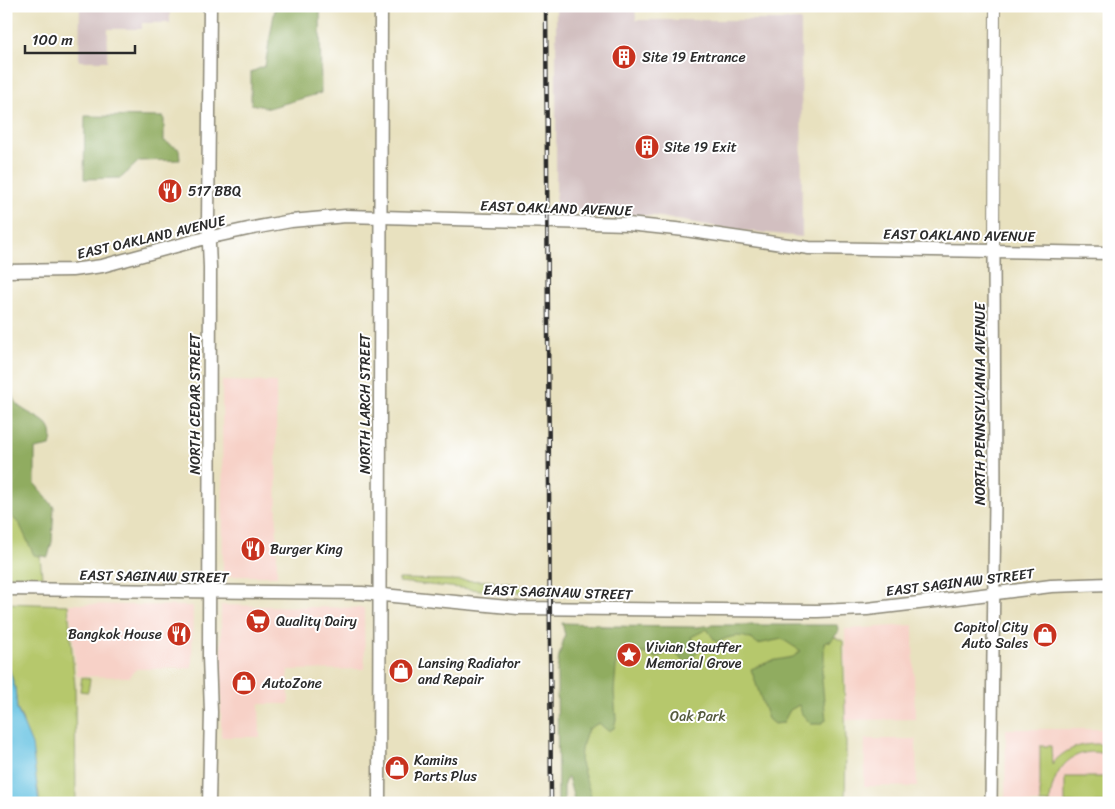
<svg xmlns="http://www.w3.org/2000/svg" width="1115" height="809" viewBox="0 0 1115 809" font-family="Sriracha,sans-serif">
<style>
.built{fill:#f7d1c7}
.industrial{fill:#d2bfc0}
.green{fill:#b6c86c;stroke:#707a4c}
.forest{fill:#90ac60;stroke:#5e6c46}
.water{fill:#63c1e1;stroke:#477686}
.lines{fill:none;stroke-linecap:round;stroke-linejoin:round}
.tertiary-casing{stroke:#8a8675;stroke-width:12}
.secondary-casing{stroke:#8a8675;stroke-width:14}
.primary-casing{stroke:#8a8675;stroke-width:15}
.tertiary{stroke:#fff;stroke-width:10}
.secondary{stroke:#fff;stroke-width:11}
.primary{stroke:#fff;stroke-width:12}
.rail-casing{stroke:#2b2b2b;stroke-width:4.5}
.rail{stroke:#fff;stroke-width:2.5;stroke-dasharray:8;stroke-linecap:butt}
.labels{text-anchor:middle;stroke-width:4;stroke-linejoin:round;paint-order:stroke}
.poi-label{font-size:14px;fill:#2b2b2b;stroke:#fff;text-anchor:start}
.street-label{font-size:14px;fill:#2b2b2b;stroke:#fff}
.park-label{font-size:14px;fill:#555a3e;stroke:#fff}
</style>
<rect width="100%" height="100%" fill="#fff"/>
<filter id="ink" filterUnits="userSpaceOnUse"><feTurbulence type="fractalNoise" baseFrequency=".02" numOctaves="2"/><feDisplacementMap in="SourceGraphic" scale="10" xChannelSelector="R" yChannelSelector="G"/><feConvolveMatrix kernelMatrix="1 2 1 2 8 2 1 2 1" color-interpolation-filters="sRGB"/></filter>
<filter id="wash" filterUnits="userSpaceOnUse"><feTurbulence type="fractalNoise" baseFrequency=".0096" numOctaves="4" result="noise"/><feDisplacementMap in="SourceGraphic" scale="20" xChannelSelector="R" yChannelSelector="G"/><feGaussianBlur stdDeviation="1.12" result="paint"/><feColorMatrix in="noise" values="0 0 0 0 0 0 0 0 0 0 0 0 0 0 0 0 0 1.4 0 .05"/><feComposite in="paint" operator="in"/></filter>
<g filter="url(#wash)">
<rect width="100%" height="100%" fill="#e8e1bf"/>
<g class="built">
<polygon points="222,381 276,382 277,576 223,576"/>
<polygon points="69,604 193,606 192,668 136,669 129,677 77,676"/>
<polygon points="221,605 364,608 365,669 288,670 289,704 259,704 260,737 221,737"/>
<polygon points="913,625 915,719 847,720 842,716 842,697 846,694 845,629"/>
<polygon points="1006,729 1109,729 1109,803 1005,803"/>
<polygon points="865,739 916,739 917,787 864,786"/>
</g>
<g class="industrial">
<polygon points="80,6 196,6 196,10 170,10 170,23 142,23 142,29 108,29 107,61 79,61"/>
<polygon points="556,6 635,6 636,20 801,20 802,237 731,229 654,216 556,210"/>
</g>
<g class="green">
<polygon points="6,432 28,432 42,577 6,576"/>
<polygon points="399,579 492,581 498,583 498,591 496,586 490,586 490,591 399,582"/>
<polygon points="501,582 530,587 536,593 500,591"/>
<polygon points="6,603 68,605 75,686 76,803 39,803 39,794 22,718 17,709 15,688 6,658"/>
<polygon points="599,626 820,630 843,641 846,745 845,803 591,803 573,756"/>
<polygon points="82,677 90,679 88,692 80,691"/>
<path d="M1097 744 1109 746V755C1074 743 1051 770 1050 803H1040V746H1051L1052 764C1064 750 1078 744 1097 744Z"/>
<rect x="1065" y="777" width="44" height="26"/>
</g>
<g class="forest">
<polygon points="320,7 321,93 269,108 251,104 251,72 265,66 275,8"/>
<polygon points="85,116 164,117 164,141 179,149 180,160 139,161 121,178 84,179"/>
<path d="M6 376H8C10 384 11 397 16 403 30 419 59 418 50 446L35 449V484L54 507 52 542 48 557 34 555 20 525 6 510Z"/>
<path d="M562 623 599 624V626L696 627 713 625H837L839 631 831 641 824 642V664L822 668V681L826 720 820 724H811L802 714 799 705 790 710 783 723 774 724 768 719 751 669 771 661 793 657 801 651 782 639 758 644C752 638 739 634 731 637 725 638 722 641 716 642L707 629 691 637 698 652 686 663 671 650 657 658C643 653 631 648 617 655L614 691 616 719 614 728 608 731 599 723 588 729 581 749 580 760 593 803H575L568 777 564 783V803H558L557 671 559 656 565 635Z"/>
</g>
<polygon class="water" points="6,658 15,688 17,709 32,745 39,803 6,803"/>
</g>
<g filter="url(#ink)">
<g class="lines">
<defs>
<polyline id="tertiary" points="994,251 995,6"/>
<polyline id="secondary" points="991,803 995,502 994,251"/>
<g id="primary">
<polyline points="6,271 72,270 102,266 198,240 248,229 291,221 346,216 628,224 685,230 809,248 1109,253"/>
<polyline points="6,589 362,593 518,608 817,611 867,609 927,602 1051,586 1109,584"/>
<polyline points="209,803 211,712 209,657 210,267 208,222 210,6"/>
<polyline points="379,803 381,6"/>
</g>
</defs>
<use href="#tertiary" class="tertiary-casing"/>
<use href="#secondary" class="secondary-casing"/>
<use href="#primary" class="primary-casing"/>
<use href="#tertiary" class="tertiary"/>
<use href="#secondary" class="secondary"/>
<use href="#primary" class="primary"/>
<defs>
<polyline id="rail" points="546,6 551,803"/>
</defs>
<use href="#rail" class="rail-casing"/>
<use href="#rail" class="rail"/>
</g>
</g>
<defs>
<symbol id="building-disc" viewBox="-11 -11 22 22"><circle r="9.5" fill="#c8321e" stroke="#fff"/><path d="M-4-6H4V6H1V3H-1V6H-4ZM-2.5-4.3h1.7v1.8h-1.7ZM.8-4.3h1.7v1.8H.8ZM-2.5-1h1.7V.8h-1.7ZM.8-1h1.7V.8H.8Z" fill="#fff"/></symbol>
<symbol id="restaurant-disc" viewBox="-11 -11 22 22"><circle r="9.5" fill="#c8321e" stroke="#fff"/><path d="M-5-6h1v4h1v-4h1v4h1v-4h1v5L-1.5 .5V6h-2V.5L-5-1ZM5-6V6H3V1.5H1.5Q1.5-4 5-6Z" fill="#fff"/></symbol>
<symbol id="supermarket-disc" viewBox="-11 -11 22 22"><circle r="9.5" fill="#c8321e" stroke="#fff"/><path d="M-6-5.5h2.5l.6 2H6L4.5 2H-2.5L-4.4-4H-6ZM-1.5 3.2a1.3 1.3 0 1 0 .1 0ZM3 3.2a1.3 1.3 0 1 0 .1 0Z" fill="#fff"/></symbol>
<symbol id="shop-disc" viewBox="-11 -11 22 22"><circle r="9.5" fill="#c8321e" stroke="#fff"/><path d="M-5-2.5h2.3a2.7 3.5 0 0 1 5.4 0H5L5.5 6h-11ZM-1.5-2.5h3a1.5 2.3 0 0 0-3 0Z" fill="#fff"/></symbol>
<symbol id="sight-disc" viewBox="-11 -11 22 22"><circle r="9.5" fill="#c8321e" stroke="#fff"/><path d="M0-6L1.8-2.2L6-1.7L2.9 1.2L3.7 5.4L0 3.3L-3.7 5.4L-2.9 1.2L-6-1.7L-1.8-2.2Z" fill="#fff"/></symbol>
</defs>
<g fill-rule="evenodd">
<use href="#building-disc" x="610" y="43" width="28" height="28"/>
<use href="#building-disc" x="633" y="133" width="28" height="28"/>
<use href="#restaurant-disc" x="156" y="177" width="28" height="28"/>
<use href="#restaurant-disc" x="239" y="535" width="28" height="28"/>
<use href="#supermarket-disc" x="244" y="607" width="28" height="28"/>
<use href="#restaurant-disc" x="165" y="620" width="28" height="28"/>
<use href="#shop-disc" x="1031" y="621" width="28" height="28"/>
<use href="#sight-disc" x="615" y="641" width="28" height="28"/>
<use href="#shop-disc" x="387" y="657" width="28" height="28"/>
<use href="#shop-disc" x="230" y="669" width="28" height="28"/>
<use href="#shop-disc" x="383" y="754" width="28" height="28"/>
</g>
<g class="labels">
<g class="poi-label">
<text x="642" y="62">Site 19 Entrance</text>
<text x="664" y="152">Site 19 Exit</text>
<text x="188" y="196">517 BBQ</text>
<text x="270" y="554">Burger King</text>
<text x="276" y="626">Quality Dairy</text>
<text x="1028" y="632" text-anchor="end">Capitol City<tspan x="1028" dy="16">Auto Sales</tspan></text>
<text x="162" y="639" text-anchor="end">Bangkok House</text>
<text x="646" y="652">Vivian Stauffer<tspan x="646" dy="16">Memorial Grove</tspan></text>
<text x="418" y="668">Lansing Radiator<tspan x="418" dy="16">and Repair</tspan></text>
<text x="262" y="688">AutoZone</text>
<text x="414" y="765">Kamins<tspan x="414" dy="16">Parts Plus</tspan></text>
</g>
<g class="street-label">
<text transform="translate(556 208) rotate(2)" y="5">EAST OAKLAND AVENUE</text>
<text transform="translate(959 235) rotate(1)" y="5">EAST OAKLAND AVENUE</text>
<text transform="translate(151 237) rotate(-13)" y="5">EAST OAKLAND AVENUE</text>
<text transform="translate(195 404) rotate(-90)" y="5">NORTH CEDAR STREET</text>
<text transform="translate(365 404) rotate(-90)" y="5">NORTH LARCH STREET</text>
<text transform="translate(980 404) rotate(-90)" y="5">NORTH PENNSYLVANIA AVENUE</text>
<text transform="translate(154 576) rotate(1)" y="5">EAST SAGINAW STREET</text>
<text transform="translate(960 582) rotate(-7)" y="5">EAST SAGINAW STREET</text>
<text transform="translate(558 592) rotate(2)" y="5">EAST SAGINAW STREET</text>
</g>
<g class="park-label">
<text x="698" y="721">Oak Park</text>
</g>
</g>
<rect width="1115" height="809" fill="none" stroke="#fff" stroke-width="25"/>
<path d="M25 45v8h110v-8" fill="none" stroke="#2b2b2b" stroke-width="2.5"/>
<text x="32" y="45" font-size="15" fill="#2b2b2b" stroke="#ffffff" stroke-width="4" paint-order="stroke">100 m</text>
</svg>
